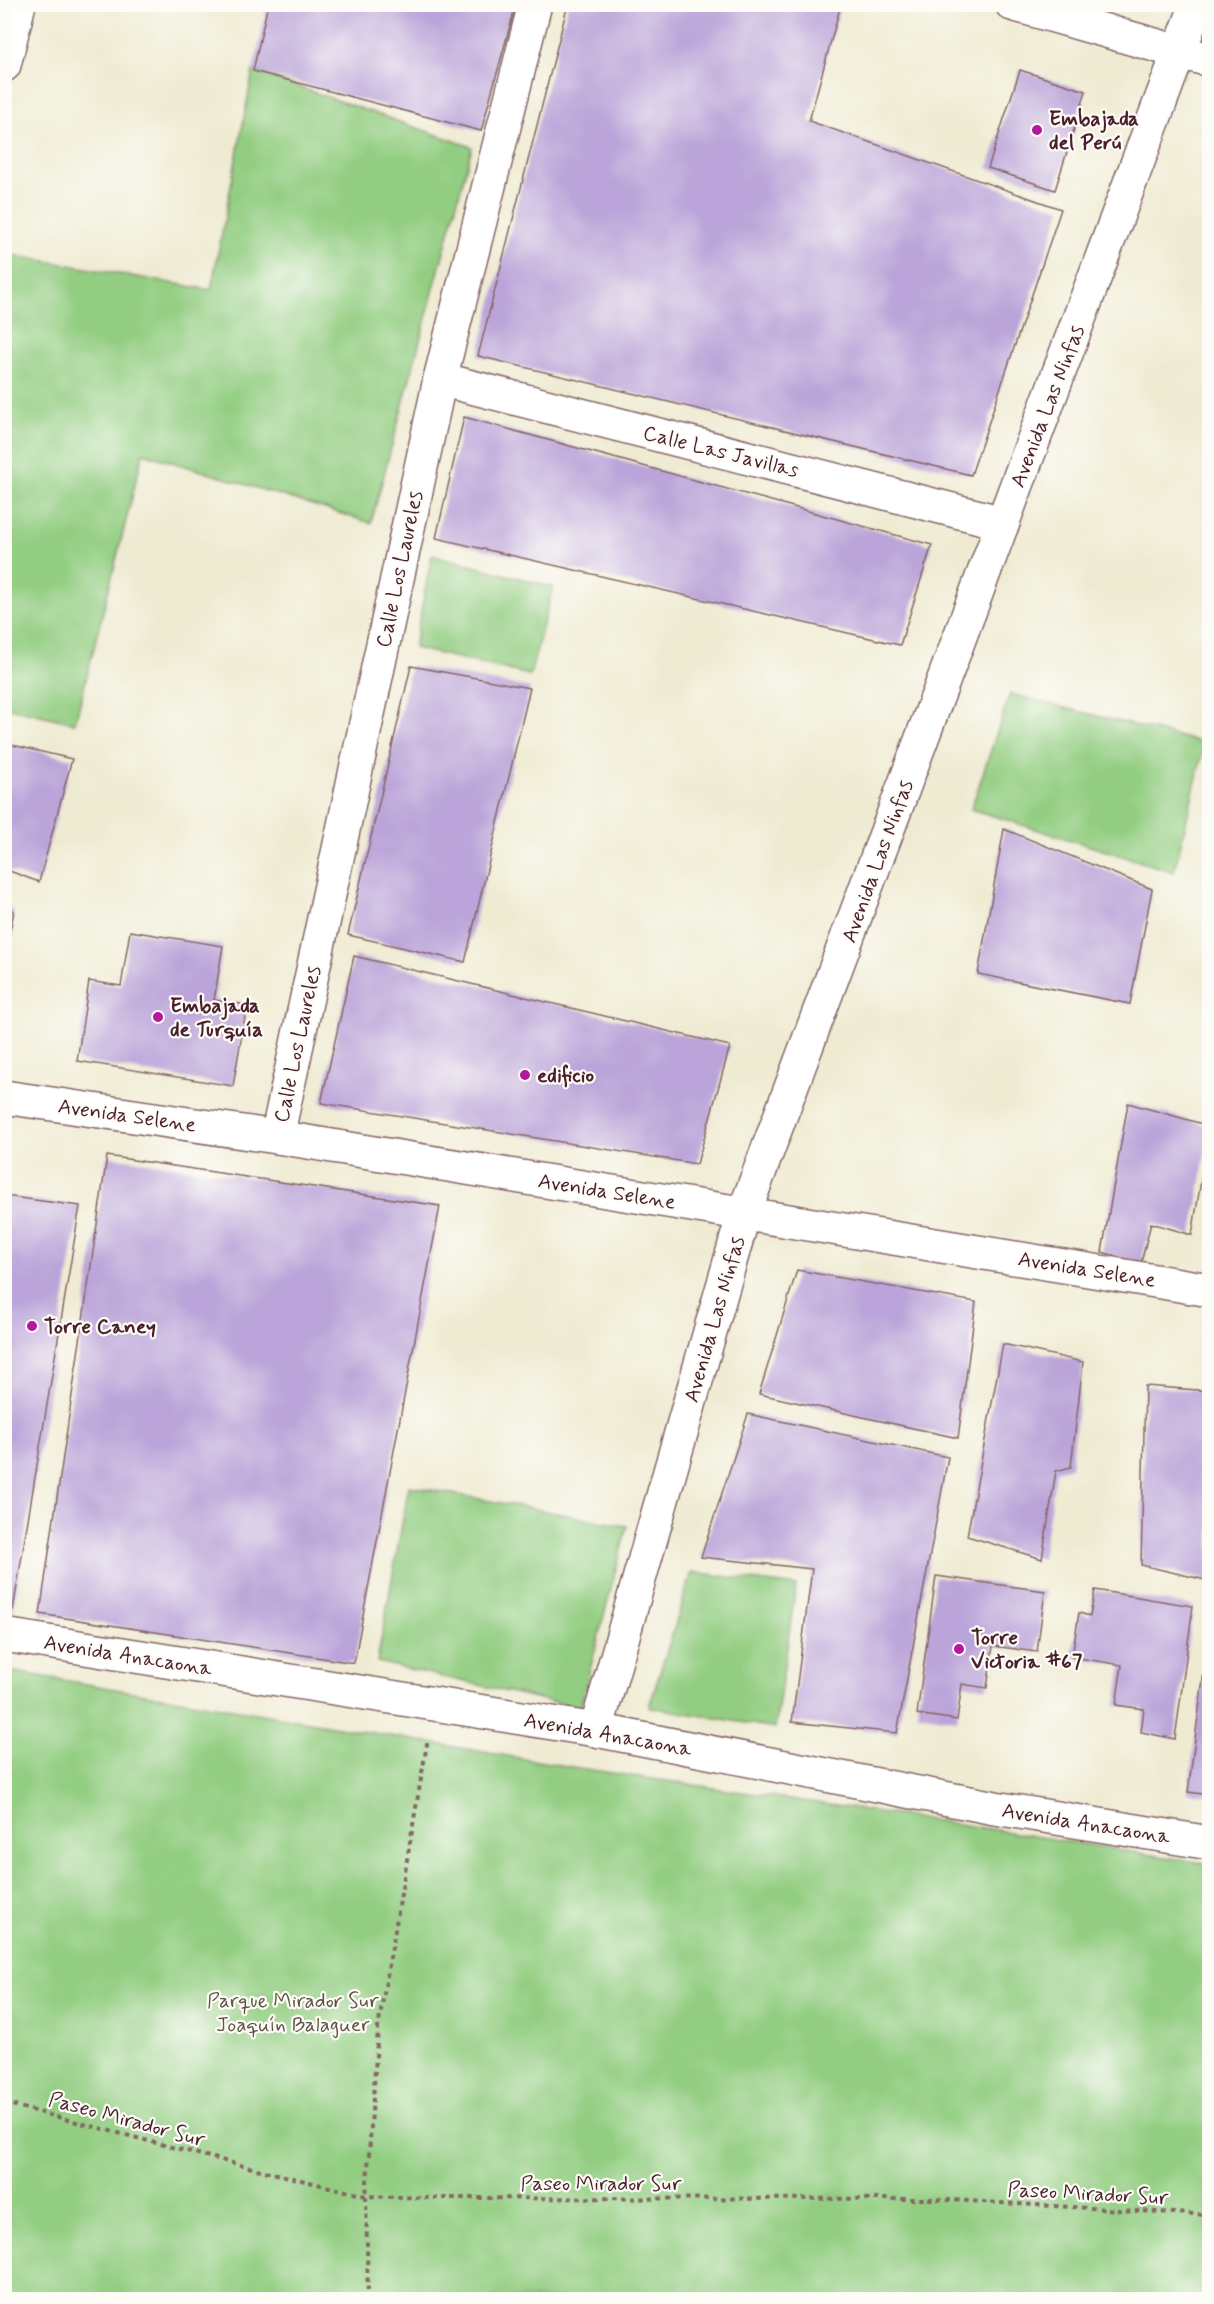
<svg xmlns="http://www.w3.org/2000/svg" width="1214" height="2304" viewBox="0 0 1214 2304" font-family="Mynerve,sans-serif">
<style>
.green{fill:#92cd81;stroke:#6e7656;stroke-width:1.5}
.building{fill:#bba4d9}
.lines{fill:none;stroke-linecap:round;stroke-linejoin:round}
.minor-casing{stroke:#846666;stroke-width:36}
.tertiary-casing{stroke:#846666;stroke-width:36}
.secondary-casing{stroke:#846666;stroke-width:36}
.path{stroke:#846666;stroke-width:4;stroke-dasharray:4.5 4.5;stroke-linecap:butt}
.minor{stroke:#fff;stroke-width:33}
.tertiary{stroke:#fff;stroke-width:33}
.secondary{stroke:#fff;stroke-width:33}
.poi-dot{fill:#b5179e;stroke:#fdfcf7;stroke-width:2}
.labels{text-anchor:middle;stroke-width:4.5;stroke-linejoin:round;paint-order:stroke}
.poi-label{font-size:21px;font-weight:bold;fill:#4a1f2b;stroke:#fdfcf7;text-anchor:start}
.street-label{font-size:21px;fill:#4a1f2b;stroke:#fdfcf7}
.park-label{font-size:21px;fill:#605345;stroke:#fdfcf7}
</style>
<rect width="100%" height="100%" fill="#fdfcf7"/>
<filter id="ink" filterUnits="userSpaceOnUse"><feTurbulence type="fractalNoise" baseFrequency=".0167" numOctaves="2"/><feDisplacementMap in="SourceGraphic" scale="12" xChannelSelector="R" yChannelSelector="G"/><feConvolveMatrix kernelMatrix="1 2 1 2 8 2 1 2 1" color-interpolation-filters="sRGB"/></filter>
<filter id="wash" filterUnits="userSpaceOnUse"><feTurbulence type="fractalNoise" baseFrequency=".008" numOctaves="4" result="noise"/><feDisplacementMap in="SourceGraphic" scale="24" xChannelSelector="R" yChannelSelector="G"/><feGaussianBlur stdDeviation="1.35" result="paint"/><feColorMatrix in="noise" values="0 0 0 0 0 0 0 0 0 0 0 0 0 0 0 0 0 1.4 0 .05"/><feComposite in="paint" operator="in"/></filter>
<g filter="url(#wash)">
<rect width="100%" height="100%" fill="#efebd3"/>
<g class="green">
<polygon points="253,71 472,147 371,523 143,453 75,723 5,707 4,288 12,255 211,290"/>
<polygon points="432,555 553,587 530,675 414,648"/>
<polygon points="1010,694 1205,743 1174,872 971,809"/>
<polygon points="409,1486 627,1526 580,1708 377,1662"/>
<polygon points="692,1572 796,1586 775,1728 649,1707"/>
<polygon points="4,1670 578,1768 959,1824 1209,1864 1209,2299 5,2299"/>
</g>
<g id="blocks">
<g class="building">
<polygon points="268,4 516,4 481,131 253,71"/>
<polygon points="568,4 827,4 840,8 809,121 1061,209 971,475 478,356"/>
<polygon points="1020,70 1086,91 1055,190 988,168"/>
<polygon points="464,417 932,545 900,645 436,538"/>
<polygon points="411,666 530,688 465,962 348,935"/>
<polygon points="4,743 72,759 39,882 4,869"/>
<polygon points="1004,829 1152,889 1130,1004 978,974"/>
<polygon points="4,908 14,911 6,951 4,951"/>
<polygon points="130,931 223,946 214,1000 247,1005 233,1086 77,1061 89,981 121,986"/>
<polygon points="354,956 730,1046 697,1164 321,1103"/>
<polygon points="1128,1103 1210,1126 1192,1235 1151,1223 1141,1263 1102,1252"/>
<polygon points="107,1156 440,1206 354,1663 40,1614"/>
<polygon points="4,1196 80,1206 13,1610 4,1609"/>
<polygon points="797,1270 976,1302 958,1438 759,1394"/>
<polygon points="1003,1344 1083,1362 1071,1467 1056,1471 1042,1559 967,1536"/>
<polygon points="1145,1386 1210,1391 1210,1581 1141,1565"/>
<polygon points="748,1414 948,1457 897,1733 792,1722 812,1569 701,1557"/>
<polygon points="936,1576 1045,1591 1037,1652 993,1646 987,1688 962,1684 957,1720 917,1714"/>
<polygon points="1095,1590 1193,1606 1175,1739 1141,1732 1144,1709 1116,1705 1122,1665 1072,1657 1079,1613 1090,1616"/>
<polygon points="1208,1641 1210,1641 1210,1795 1188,1792"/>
</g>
</g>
</g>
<g filter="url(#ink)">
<use href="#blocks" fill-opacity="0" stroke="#846666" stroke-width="1.5"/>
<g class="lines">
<defs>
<g id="minor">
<polyline points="1179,52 1210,60"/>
<polyline points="4,65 19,4"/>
<polyline points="440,379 1003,523"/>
<polyline points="4,1097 277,1137 1210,1290"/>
<polyline points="277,1137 440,379 535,4"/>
</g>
<g id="tertiary">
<polyline points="1012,4 1179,52"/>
<polyline points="596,1730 744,1213 1197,4"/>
</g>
<polyline id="secondary" points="4,1635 596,1730 995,1808 1210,1843"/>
</defs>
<use href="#minor" class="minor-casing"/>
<use href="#tertiary" class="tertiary-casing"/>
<use href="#secondary" class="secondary-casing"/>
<g class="path">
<polyline points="4,2103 240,2165 366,2196 433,2198 932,2199 1210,2215"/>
<polyline points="368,2300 366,2196 378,2028 428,1738"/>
</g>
<use href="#minor" class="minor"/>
<use href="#tertiary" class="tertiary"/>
<use href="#secondary" class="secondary"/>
</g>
</g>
<g class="poi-dot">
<circle cx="1037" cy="130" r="6"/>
<circle cx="158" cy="1017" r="6"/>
<circle cx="525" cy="1075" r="6"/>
<circle cx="32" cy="1326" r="6"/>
<circle cx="959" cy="1649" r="6"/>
</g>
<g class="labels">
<g class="poi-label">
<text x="1049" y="125">Embajada<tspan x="1049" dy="24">del Perú</tspan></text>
<text x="170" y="1012">Embajada<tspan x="170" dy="24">de Turquía</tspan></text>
<text x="537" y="1082">edificio</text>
<text x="44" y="1333">Torre Caney</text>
<text x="971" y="1644">Torre<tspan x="971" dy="24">Victoria #67</tspan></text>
</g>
<g class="street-label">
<text transform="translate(1047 406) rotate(-69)" y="7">Avenida Las Ninfas</text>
<text transform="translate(721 451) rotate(14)" y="7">Calle Las Javillas</text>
<text transform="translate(399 569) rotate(-78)" y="7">Calle Los Laureles</text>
<text transform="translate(877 861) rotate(-70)" y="7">Avenida Las Ninfas</text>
<text transform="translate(297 1044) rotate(-78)" y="7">Calle Los Laureles</text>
<text transform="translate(127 1115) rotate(8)" y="7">Avenida Selene</text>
<text transform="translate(607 1191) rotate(9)" y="7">Avenida Selene</text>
<text transform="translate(1087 1269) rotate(9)" y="7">Avenida Selene</text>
<text transform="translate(714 1319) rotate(-74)" y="7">Avenida Las Ninfas</text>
<text transform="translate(128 1655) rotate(9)" y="7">Avenida Anacaona</text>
<text transform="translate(608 1734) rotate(10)" y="7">Avenida Anacaona</text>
<text transform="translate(1086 1823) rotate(9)" y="7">Avenida Anacaona</text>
<text transform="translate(127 2119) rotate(15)" y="7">Paseo Mirador Sur</text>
<text x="601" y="2190">Paseo Mirador Sur</text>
<text transform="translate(1088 2193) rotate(3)" y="7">Paseo Mirador Sur</text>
</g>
<g class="park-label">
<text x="293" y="2007">Parque Mirador Sur<tspan x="293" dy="24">Joaquín Balaguer</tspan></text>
</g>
</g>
<rect width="1214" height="2304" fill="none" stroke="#fdfcf7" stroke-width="24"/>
</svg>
